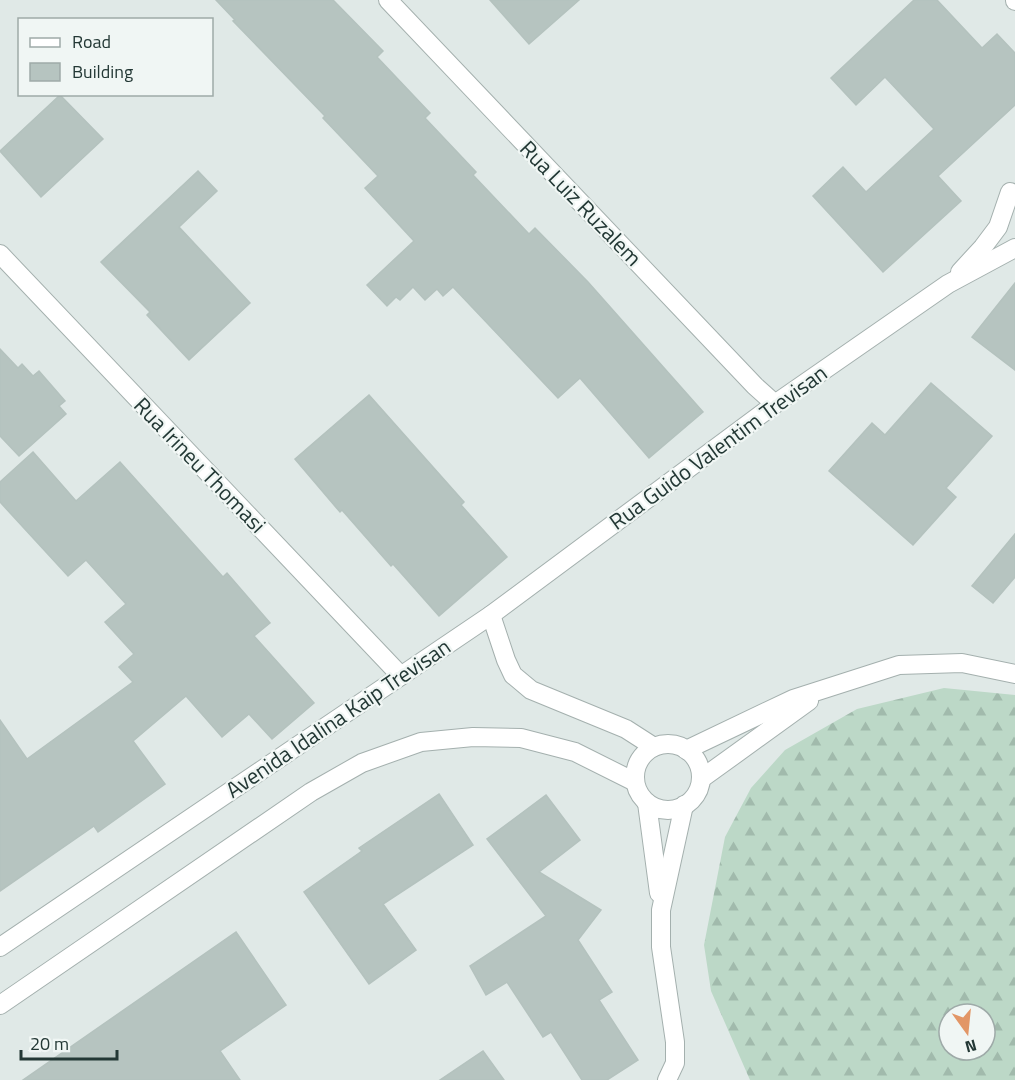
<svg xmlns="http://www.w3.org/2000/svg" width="1015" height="1080" viewBox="0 0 1015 1080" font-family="'Titillium Web',sans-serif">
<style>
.forest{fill:url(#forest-firs);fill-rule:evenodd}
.building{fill:#b6c4c0;stroke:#b4c2be;stroke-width:1.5}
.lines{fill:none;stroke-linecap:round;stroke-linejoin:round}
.street-casing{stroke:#a4b0ae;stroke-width:20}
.street{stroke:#fff;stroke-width:18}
.labels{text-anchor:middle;stroke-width:4.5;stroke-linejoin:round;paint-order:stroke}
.street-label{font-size:22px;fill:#233835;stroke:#f0f6f4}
</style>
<defs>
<pattern id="forest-firs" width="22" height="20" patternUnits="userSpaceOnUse" patternTransform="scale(1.5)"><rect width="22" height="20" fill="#bcd8c7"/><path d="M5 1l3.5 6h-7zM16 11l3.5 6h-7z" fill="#a1baac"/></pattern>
</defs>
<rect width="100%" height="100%" fill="#e0e9e7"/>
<path class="forest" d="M944 688 1015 695V1080H750L711 991 704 945 725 837 751 788 785 750 857 709ZM949 1014H985V1050H949Z"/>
<g class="building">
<polygon points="216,0 333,0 383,51 377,57 430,113 425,118 476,172 473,175 529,234 535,228 588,282 703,412 649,458 580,378 558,398 453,287 443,296 437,289 425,300 413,287 400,300 396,297 387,306 367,285 414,241 365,188 378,176 323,118 325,116 233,21 235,20"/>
<polygon points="490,0 579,0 529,44"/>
<polygon points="914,0 937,0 982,48 997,34 1015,53 1015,105 938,176 961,201 883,272 813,196 843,167 866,192 934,129 885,77 856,105 831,78"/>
<polygon points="60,95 103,139 41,197 0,151"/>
<polygon points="198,171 217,191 179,227 250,303 189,360 147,315 150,312 101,262"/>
<polygon points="1015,283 1015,370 972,337"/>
<polygon points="0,349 18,368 22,364 33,376 39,371 65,401 59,406 66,414 19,456 0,436"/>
<polygon points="931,383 992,436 946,488 956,497 913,545 829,471 872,423 885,435"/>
<polygon points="369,395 464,502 461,505 507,557 439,616 393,564 391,566 342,510 340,512 295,459"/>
<polygon points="33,452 76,501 120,462 223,577 227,573 270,623 254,636 314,703 272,739 249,714 222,737 186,696 133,741 165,784 98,832 94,826 0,891 0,720 27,759 133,682 119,667 134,654 105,622 126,604 86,560 68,576 0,502 0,482"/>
<polygon points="1015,534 1015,577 993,603 972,586"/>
<polygon points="439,794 473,845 383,904 416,950 369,984 304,892 362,851 359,848"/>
<polygon points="546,795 580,840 539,872 601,910 578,940 612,992 599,1000 638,1060 607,1080 582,1080 551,1032 543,1037 507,982 486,995 470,966 546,916 487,839"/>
<polygon points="236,932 286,1005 220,1051 240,1080 23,1080"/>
<polygon points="483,1051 504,1080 440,1080"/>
</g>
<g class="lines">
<defs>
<g id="street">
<polyline points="388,0 755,386 775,404"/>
<polyline points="1015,0 1015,1"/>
<polyline points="0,254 401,676"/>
<polyline points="960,272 983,247 998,227 1010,192"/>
<polyline points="491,615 506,660 513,675 531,690 626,729 654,747"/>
<circle cx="668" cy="777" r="33"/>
<polyline points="686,750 793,699 899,665 962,663 1015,674"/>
<polyline points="701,779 809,701"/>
<polyline points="647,803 659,893"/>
<polyline points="0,947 491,615 775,404 948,284 1015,248"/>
<polyline points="0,1005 311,792 362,763 421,742 473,737 521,738 575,752 635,782"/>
<polyline points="667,1080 675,1063 675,1042 661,947 661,910 684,805"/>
</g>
</defs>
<use href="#street" class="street-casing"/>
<use href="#street" class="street"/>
</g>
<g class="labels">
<g class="street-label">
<text transform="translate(581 203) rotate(46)" y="8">Rua Luiz Ruzalem</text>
<text transform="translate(718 447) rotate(-36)" y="8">Rua Guido Valentim Trevisan</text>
<text transform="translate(200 465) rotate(46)" y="8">Rua Irineu Thomasi</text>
<text transform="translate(338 718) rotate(-34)" y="8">Avenida Idalina Kaip Trevisan</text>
</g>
</g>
<rect x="18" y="18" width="195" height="78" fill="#f0f6f4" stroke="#9eaaa8" stroke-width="1.5"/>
<rect x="30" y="38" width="30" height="9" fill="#ffffff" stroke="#9eaaa8" stroke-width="1.5"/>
<text x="72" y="48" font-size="18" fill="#233835">Road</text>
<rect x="30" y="63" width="30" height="18" fill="#b6c4c0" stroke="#9eaaa8" stroke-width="1.5"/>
<text x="72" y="78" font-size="18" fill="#233835">Building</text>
<g transform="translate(967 1032) rotate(165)"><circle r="28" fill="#f0f6f4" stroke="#9eaaa8" stroke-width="1.5"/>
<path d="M0-4.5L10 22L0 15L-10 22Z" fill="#e29666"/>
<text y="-9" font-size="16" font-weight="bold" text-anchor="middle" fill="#233835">N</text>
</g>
<path d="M21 1050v9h96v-9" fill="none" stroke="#233835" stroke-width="3"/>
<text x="30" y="1050" font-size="18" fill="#233835" stroke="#f0f6f4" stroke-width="4.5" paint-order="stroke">20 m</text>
</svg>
